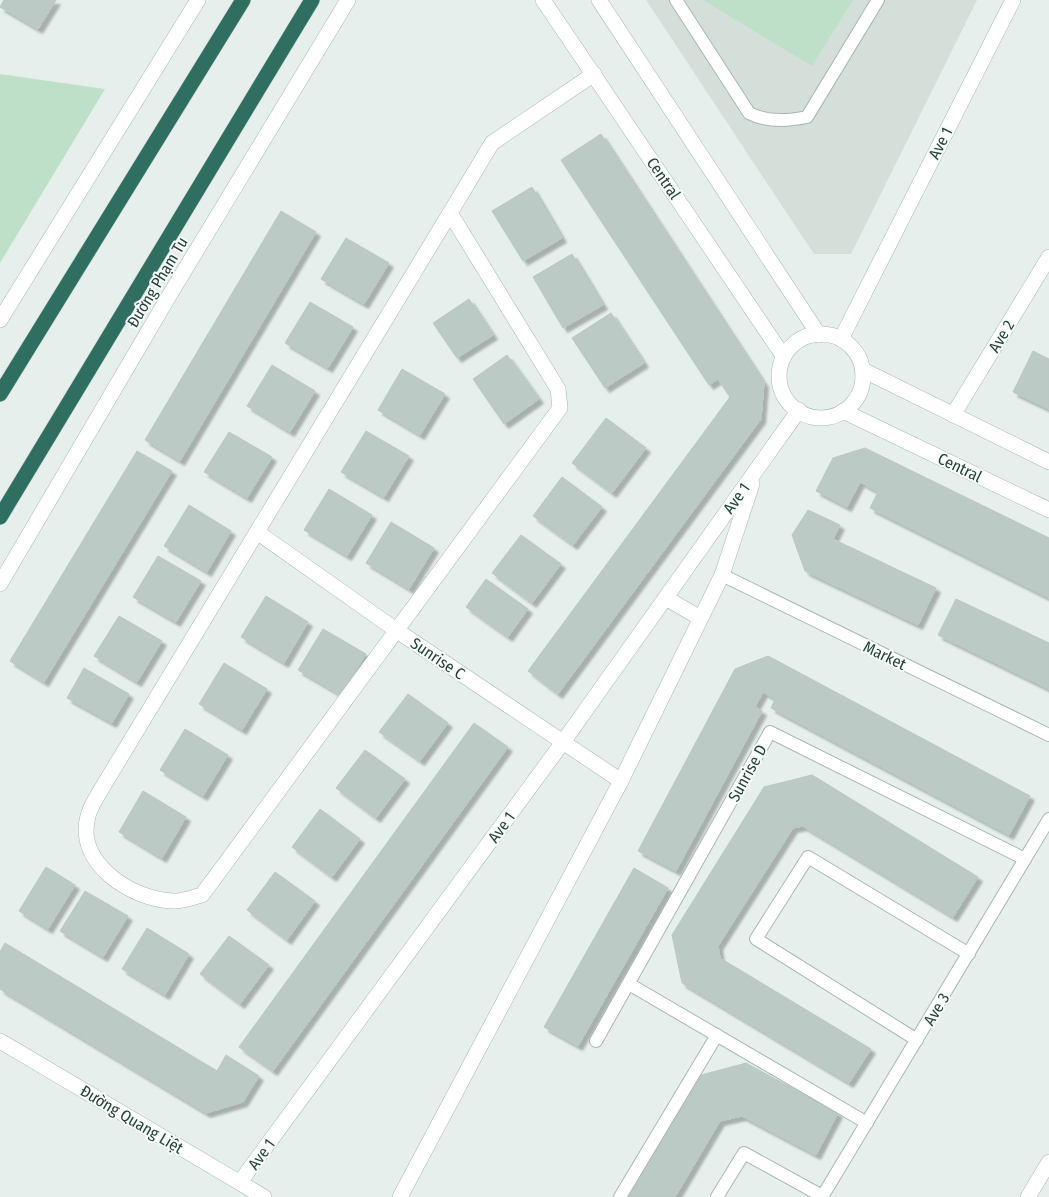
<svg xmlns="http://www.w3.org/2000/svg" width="1049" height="1197" viewBox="0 0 1049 1197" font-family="'Fira Sans Condensed',sans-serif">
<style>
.built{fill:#d4dfda}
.green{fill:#bfe0c8}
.building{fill:#bbcac4;stroke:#b8c9c2;filter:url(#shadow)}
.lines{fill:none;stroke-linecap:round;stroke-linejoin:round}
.lane-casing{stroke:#a8b8b2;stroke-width:14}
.street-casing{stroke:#a8b8b2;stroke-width:16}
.secondary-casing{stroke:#a4bbb3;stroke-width:16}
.highway-casing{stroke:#c2cac8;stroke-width:16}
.lane{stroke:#fff;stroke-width:12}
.street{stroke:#fff;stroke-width:15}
.secondary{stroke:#fff;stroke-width:15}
.highway{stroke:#2f6f62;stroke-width:15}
.labels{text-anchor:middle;stroke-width:4;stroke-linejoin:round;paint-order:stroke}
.street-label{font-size:16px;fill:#24423a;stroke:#f7fbf9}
</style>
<defs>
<filter id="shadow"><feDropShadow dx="4.5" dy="4.5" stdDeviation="1" flood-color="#0004"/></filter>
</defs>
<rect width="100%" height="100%" fill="#e6efeb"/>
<polygon class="built" points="646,0 977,0 851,254 814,254"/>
<g class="green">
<polygon points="703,0 853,0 812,66"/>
<polygon points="0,74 105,89 0,263"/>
</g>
<g class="building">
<polygon points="4,0 56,0 38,29 0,7"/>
<polygon points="601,134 764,383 761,419 558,694 528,671 730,397 718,379 709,385 561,160"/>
<polygon points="532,187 562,238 523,261 492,211"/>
<polygon points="281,211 316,232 180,461 145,440"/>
<polygon points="346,238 389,263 364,304 321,279"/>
<polygon points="572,254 603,305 563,328 533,277"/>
<polygon points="469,299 493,335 457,358 433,323"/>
<polygon points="310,302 353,327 328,368 285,343"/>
<polygon points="611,313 644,363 605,388 572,338"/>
<polygon points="1033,351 1049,359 1049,409 1013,392"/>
<polygon points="507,355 539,399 504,424 473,379"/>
<polygon points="272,365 315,391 290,432 247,406"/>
<polygon points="402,369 445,394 420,435 378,410"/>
<polygon points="606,418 646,448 612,493 572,463"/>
<polygon points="366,431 409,456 384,497 341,472"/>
<polygon points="229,432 272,457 247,498 204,472"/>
<polygon points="865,448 1049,538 1049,598 870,508 878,492 860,482 847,507 816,491 833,458"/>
<polygon points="137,451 172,471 44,682 10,661"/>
<polygon points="562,477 602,507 573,545 533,516"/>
<polygon points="329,489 372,515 347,556 304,530"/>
<polygon points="189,505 231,531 207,572 164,546"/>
<polygon points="808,510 840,525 833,539 936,588 918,625 805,571 792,535"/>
<polygon points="391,522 434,548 409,589 366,563"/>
<polygon points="521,535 561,564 532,603 492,573"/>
<polygon points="158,556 201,581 176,622 133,597"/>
<polygon points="486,579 528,609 508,637 466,607"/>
<polygon points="266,596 308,622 284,663 241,637"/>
<polygon points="956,599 1049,643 1049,689 938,635"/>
<polygon points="119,616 162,641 137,682 94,656"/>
<polygon points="323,629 366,654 341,695 298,670"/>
<polygon points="768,656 1030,796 1009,835 771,708 775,699 763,692 755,707 762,711 676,871 638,851 735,669"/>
<polygon points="224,663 267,689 242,730 199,704"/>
<polygon points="84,668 129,694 112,723 67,698"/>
<polygon points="408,694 448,723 420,761 379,732"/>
<polygon points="474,723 508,747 273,1071 239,1047"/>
<polygon points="185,729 228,755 203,796 160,770"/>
<polygon points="365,750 405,779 376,818 336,788"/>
<polygon points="812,775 978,877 953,917 803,826 793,828 718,946 720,958 871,1049 849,1083 682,983 672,935 764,787"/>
<polygon points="143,791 186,817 162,858 119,832"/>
<polygon points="320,809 360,839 332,877 292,847"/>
<polygon points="46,867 75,885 48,929 19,911"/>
<polygon points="634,868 668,888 578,1046 544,1027"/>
<polygon points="275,872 315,901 287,940 247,910"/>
<polygon points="85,891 128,916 103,957 60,931"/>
<polygon points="147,928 189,954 165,995 122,969"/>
<polygon points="229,936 269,965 240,1004 200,974"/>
<polygon points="5,943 217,1071 226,1055 259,1076 243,1102 206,1113 0,989 0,952"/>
<polygon points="746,1063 838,1113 816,1155 742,1116 720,1121 675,1197 623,1197 694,1077"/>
</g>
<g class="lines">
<defs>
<g id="lane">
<path d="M676 0 749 113C766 122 788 121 807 117L878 0"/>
<polyline points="722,575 1049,735"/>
<polyline points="629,984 867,1123"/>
<polyline points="917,1040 756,939 808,857 969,954"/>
<polyline points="596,1041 770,732 1025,859"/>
<polyline points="620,1197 717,1035"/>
<polyline points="717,1197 744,1153 822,1196"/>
<polyline points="822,1197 1049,819"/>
</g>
<g id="street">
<polyline points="543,0 784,357"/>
<polyline points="599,0 819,335"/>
<path d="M450 213 558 389 560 408 202 895C193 897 182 902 172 901 131 899 75 863 88 816 90 807 97 797 102 788L450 213 492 143 594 74"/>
<circle cx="821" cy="376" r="42"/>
<polyline points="841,339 1013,0"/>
<polyline points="863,370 1049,462"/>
<polyline points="843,411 1049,510"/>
<polyline points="953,415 1049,257"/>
<polyline points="257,532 396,630 621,781"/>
<polyline points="666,598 700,618"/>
<polyline points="0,1041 264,1197"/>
<polyline points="240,1182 563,742 799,410"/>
<polyline points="400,1197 621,781 722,575 752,484"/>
<polyline points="1028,1197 1049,1162"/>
</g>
<g id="secondary">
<polyline points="0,320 198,0"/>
<polyline points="0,584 169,296 348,0"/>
</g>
<g id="highway">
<polyline points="0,394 243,0"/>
<polyline points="0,517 312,0"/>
</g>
</defs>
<use href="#lane" class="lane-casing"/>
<use href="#street" class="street-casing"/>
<use href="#secondary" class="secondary-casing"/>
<use href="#highway" class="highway-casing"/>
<use href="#lane" class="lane"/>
<use href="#street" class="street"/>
<use href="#secondary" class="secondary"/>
<use href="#highway" class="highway"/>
</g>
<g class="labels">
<g class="street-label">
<text transform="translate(940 143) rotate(-63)" y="6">Ave 1</text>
<text transform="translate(664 178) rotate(56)" y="6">Central</text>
<text transform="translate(157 282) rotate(-59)" y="6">Đường Phạm Tu</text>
<text transform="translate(1001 336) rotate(-59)" y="6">Ave 2</text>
<text transform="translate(960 467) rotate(26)" y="6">Central</text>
<text transform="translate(736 498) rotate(-55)" y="6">Ave 1</text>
<text transform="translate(885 655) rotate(26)" y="6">Market</text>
<text transform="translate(438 658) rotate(34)" y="6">Sunrise C</text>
<text transform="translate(747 773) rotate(-61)" y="6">Sunrise D</text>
<text transform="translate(501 827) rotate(-54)" y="6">Ave 1</text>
<text transform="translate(936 1009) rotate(-59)" y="6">Ave 3</text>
<text transform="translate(132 1119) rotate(31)" y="6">Đường Quang Liệt</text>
<text transform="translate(261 1154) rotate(-54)" y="6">Ave 1</text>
</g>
</g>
</svg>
